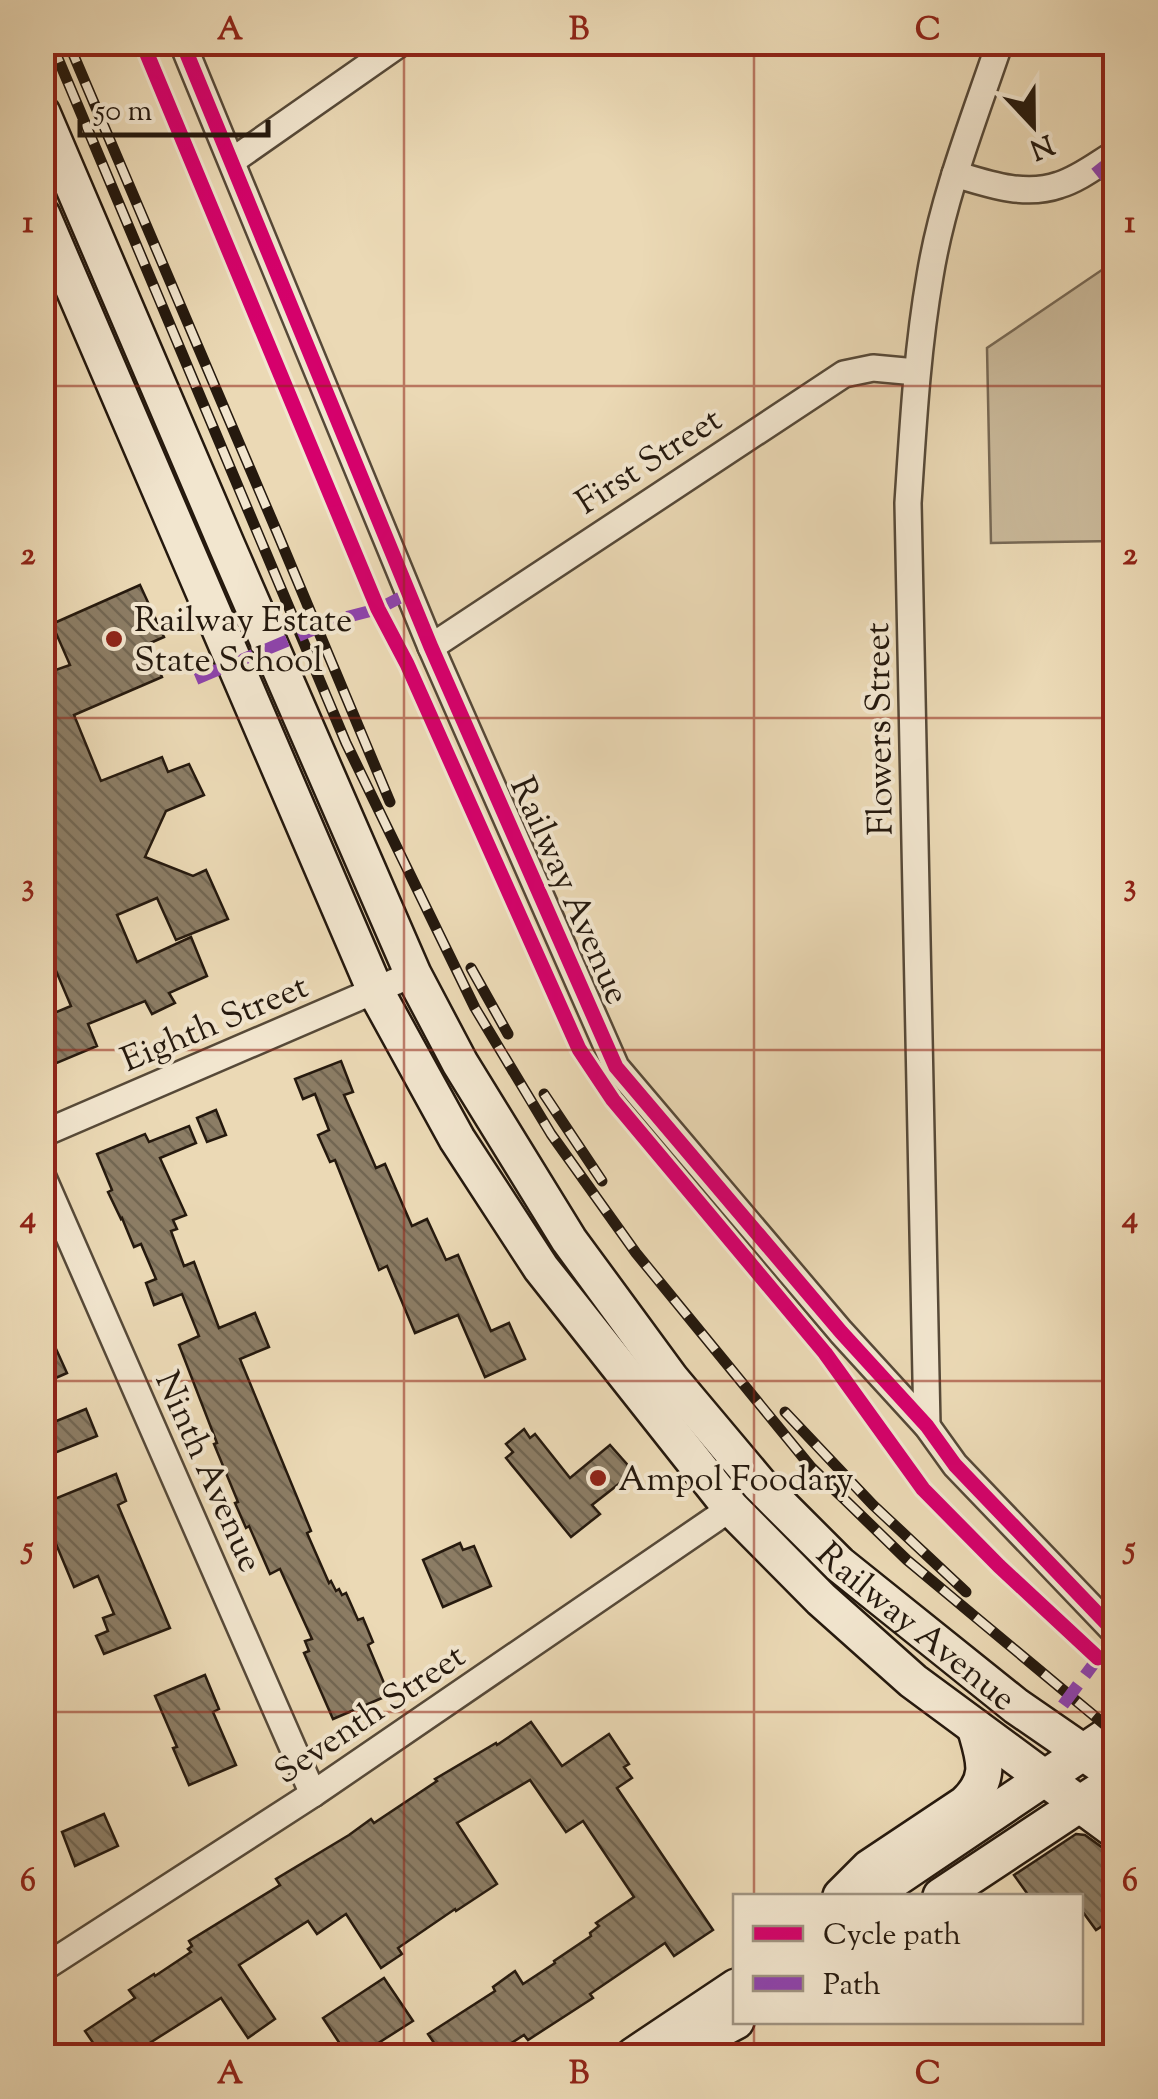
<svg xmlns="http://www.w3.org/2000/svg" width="1158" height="2099" viewBox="0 0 1158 2099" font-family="'Sorts Mill Goudy',serif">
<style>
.park{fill:#c9b899;stroke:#776854;stroke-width:2.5}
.building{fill:url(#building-back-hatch);stroke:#25190e;stroke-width:2.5}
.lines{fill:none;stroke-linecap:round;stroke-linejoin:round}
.minor-casing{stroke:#564938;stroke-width:30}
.secondary-casing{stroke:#25190e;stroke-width:40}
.minor{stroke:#f2e6cf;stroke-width:25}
.secondary{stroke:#f2e6cf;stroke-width:35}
.rail-casing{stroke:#25190e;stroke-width:11}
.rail{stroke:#f2e6cf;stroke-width:8;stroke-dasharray:22;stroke-linecap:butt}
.quiet{stroke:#8e44ad;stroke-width:12;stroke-dasharray:25 12;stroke-linecap:butt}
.cycleway-casing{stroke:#f2e6cf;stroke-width:21}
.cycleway{stroke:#d6006c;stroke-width:15}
.grid{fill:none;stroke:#8f2418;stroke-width:2.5;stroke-opacity:0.55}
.poi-dot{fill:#8f2418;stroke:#f2e6cf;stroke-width:4}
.labels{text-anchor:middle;stroke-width:8;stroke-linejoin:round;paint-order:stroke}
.street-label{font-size:35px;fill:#25190e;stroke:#f2e6cf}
.poi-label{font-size:35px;fill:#25190e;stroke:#f2e6cf;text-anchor:start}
.neatline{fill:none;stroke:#8f2418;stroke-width:4}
.grid-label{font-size:32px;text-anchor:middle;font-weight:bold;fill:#8f2418}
</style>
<defs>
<pattern id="building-back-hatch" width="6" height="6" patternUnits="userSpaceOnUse" patternTransform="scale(2.5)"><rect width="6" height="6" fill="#8c7d65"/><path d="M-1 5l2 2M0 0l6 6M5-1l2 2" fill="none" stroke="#726652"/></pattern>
</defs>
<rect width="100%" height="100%" fill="#ebd9b5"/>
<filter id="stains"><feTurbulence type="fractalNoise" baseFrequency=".002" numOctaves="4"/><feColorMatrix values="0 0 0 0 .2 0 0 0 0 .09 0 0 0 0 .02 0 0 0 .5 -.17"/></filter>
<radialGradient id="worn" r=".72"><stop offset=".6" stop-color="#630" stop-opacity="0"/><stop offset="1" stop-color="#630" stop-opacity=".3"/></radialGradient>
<polygon class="park" points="1115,261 1115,541 991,543 987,348"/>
<g class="building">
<polygon points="140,585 164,637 148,644 162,677 74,715 101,781 162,757 168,772 189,764 204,795 166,811 145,857 193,876 206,870 228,919 176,940 157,898 117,915 137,962 191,937 207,976 169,993 175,1003 152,1014 145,1001 88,1024 97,1046 52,1065 42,1043 42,1018 71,1006 42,938 42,687 48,685 44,674 70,665 52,624"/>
<polygon points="341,1061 353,1092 344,1095 376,1168 385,1164 412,1226 427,1219 446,1260 458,1255 491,1331 509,1323 525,1359 485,1377 458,1315 415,1333 387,1266 379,1270 335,1160 330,1162 318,1135 329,1130 315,1094 303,1099 295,1079"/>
<polygon points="216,1110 226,1135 207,1142 197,1118"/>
<polygon points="189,1126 196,1143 160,1158 186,1215 173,1220 177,1229 171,1231 184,1266 194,1262 219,1328 255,1313 269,1347 240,1359 311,1531 307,1533 329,1583 331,1581 336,1591 339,1589 342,1595 346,1593 358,1620 363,1618 373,1642 368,1645 389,1695 333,1719 304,1653 309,1651 305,1641 312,1639 280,1569 270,1574 249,1526 246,1528 235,1503 238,1502 214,1444 217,1443 179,1345 199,1336 182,1294 154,1305 146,1283 156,1279 141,1244 134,1247 122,1218 121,1219 108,1192 112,1190 97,1154 145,1134 149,1142"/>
<polygon points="42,1318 67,1373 42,1384"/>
<polygon points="86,1409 97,1436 42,1458 42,1429 55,1424 54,1422"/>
<polygon points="524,1429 530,1438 535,1434 570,1478 610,1445 634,1472 592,1505 600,1514 571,1537 506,1458 513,1452 506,1444"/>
<polygon points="116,1474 126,1501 118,1505 170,1628 104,1654 96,1636 108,1631 103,1618 114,1614 98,1576 74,1587 51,1532 42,1536 42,1504"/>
<polygon points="460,1543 463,1550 474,1546 491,1586 443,1607 423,1560"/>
<polygon points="205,1675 219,1709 213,1712 236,1765 189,1785 173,1748 177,1747 155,1696"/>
<polygon points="531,1722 562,1766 609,1734 629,1764 624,1767 632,1778 617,1788 713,1930 674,1956 665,1943 590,1994 593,1998 528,2040 524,2035 491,2056 443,2056 428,2034 495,1991 493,1987 515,1971 523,1984 555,1963 554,1961 591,1936 590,1933 599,1926 596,1923 634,1897 583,1821 566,1832 530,1780 457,1823 497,1884 456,1911 455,1909 398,1948 402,1954 381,1968 346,1914 317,1934 308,1921 239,1965 275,2019 248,2038 221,1998 129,2056 102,2056 85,2031 135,1998 129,1990 154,1974 155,1976 191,1952 188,1949 192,1946 189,1941 280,1885 276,1879 349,1835 371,1819 374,1823 437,1781 435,1779 496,1743 497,1745"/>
<polygon points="104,1814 118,1846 75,1866 62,1832"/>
<polygon points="1076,1834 1085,1835 1103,1848 1116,1852 1116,1917 1096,1930 1080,1908 1080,1896 1029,1896 1014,1875"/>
<polygon points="384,1978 413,2021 361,2054 356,2047 346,2053 323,2018"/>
</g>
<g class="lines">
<defs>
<g id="minor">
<polyline points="182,42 431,647 616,1067 841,1332 927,1426 955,1465 1114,1631"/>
<polyline points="232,161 402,42"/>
<path d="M955 174C988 184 1025 197 1059 185 1079 179 1098 164 1116 153"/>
<polyline points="431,647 844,374 873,368 916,372"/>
<polyline points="42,1134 413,974"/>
<polyline points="42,1175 313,1794"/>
<path d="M927 1426 908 503C913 427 917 351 930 276 943 196 974 119 1000 42"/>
<polyline points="42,1969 313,1794 731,1508"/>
</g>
<g id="secondary">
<path id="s1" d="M42 113 227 546 413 974 460 1063 569 1240 671 1379 760 1485 839 1564 1016 1706 1116 1775"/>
<polyline points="42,215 375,990 457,1139 541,1268 731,1508 821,1599 913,1681 1116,1831"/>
<path d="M841 1896 869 1868 965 1804C993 1778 984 1759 975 1727"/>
<polyline points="870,1896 1116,1730"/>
<polyline points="941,1896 1098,1792"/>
<polyline points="633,2056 736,1987"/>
<polyline points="670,2056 736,2021"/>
</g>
</defs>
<use href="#minor" class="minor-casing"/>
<use href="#secondary" class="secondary-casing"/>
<use href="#minor" class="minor"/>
<use href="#secondary" class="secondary"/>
<defs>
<g id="rail">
<polyline points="51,42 346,743 475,1008 551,1134 636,1253 811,1467 907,1560 1116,1734"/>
<polyline points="68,42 277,532 390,802"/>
<polyline points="471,968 508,1034"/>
<polyline points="544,1094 602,1181"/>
<polyline points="785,1412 873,1505 966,1592"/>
</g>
</defs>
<use href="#rail" class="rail-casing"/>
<use href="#rail" class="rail"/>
<g class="quiet">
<polyline points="1096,165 1116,190"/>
<polyline points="347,617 378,609 409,593"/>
<polyline points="196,679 334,621"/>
<polyline points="1063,1705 1098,1658 1116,1673"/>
</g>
<defs>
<g id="cycleway">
<polyline points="142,42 378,609 407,664 579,1049 613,1100 825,1353 923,1489 999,1566 1098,1658"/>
<polyline points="182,42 431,647 616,1067 841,1332 927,1426 955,1465 1114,1631"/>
</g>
</defs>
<use href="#cycleway" class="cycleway-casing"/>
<use href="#cycleway" class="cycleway"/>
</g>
<path class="grid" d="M404 42V2056M754 42V1896M42 386H1116M42 718H1116M42 1050H1116M42 1381H1116M42 1712H1116M754 2022V2056"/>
<g class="poi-dot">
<circle cx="114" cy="639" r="10"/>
<circle cx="598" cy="1478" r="10"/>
</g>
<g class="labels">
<g class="street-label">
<text transform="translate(648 460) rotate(-33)" y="12">First Street</text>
<text transform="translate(878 729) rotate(-91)" y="12">Flowers Street</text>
<text transform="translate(571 890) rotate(66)" y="12">Railway Avenue</text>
<text transform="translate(214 1022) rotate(-23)" y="12">Eighth Street</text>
<text transform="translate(210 1471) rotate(66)" y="12">Ninth Avenue</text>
<text dy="12" stroke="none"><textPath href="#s1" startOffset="1768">Railway Avenue</textPath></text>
<text transform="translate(369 1713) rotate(-34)" y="12">Seventh Street</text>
</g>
<g class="poi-label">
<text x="134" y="631">Railway Estate<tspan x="134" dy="40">State School</tspan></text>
<text x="618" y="1490">Ampol Foodary</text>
</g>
</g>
<rect width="1158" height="2099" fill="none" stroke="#ebd9b5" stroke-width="110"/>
<rect x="733" y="1894" width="350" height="130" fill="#f2e6cf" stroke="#a09482" stroke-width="2.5"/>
<rect x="753" y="1926" width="50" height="15" fill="#d6006c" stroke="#a09482" stroke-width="2.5"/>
<text x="823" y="1944" font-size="30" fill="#25190e">Cycle path</text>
<rect x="753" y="1976" width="50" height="15" fill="#8e44ad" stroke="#a09482" stroke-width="2.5"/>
<text x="823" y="1994" font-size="30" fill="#25190e">Path</text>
<g transform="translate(1033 125) rotate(158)" stroke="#f2e6cf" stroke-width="8" paint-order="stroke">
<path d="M0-8L18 38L0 25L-18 38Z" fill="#25190e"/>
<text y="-15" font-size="28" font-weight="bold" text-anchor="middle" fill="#25190e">N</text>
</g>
<path d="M80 120v15h188v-15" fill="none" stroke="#25190e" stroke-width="5"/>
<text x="95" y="120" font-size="30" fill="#25190e" stroke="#f2e6cf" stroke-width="8" paint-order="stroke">50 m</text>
<rect x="55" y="55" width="1048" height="1989" class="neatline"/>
<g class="grid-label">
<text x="230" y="39">A</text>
<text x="579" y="39">B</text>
<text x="928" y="39">C</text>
<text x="28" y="232">1</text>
<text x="1130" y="232">1</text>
<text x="28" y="564">2</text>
<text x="1130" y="564">2</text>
<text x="28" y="895">3</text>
<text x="1130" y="895">3</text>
<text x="28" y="1227">4</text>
<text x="1130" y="1227">4</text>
<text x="28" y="1558">5</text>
<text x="1130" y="1558">5</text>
<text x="28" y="1890">6</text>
<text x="1130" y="1890">6</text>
<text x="230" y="2083">A</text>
<text x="579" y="2083">B</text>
<text x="928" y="2083">C</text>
</g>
<rect width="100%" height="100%" filter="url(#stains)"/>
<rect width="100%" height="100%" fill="url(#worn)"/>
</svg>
